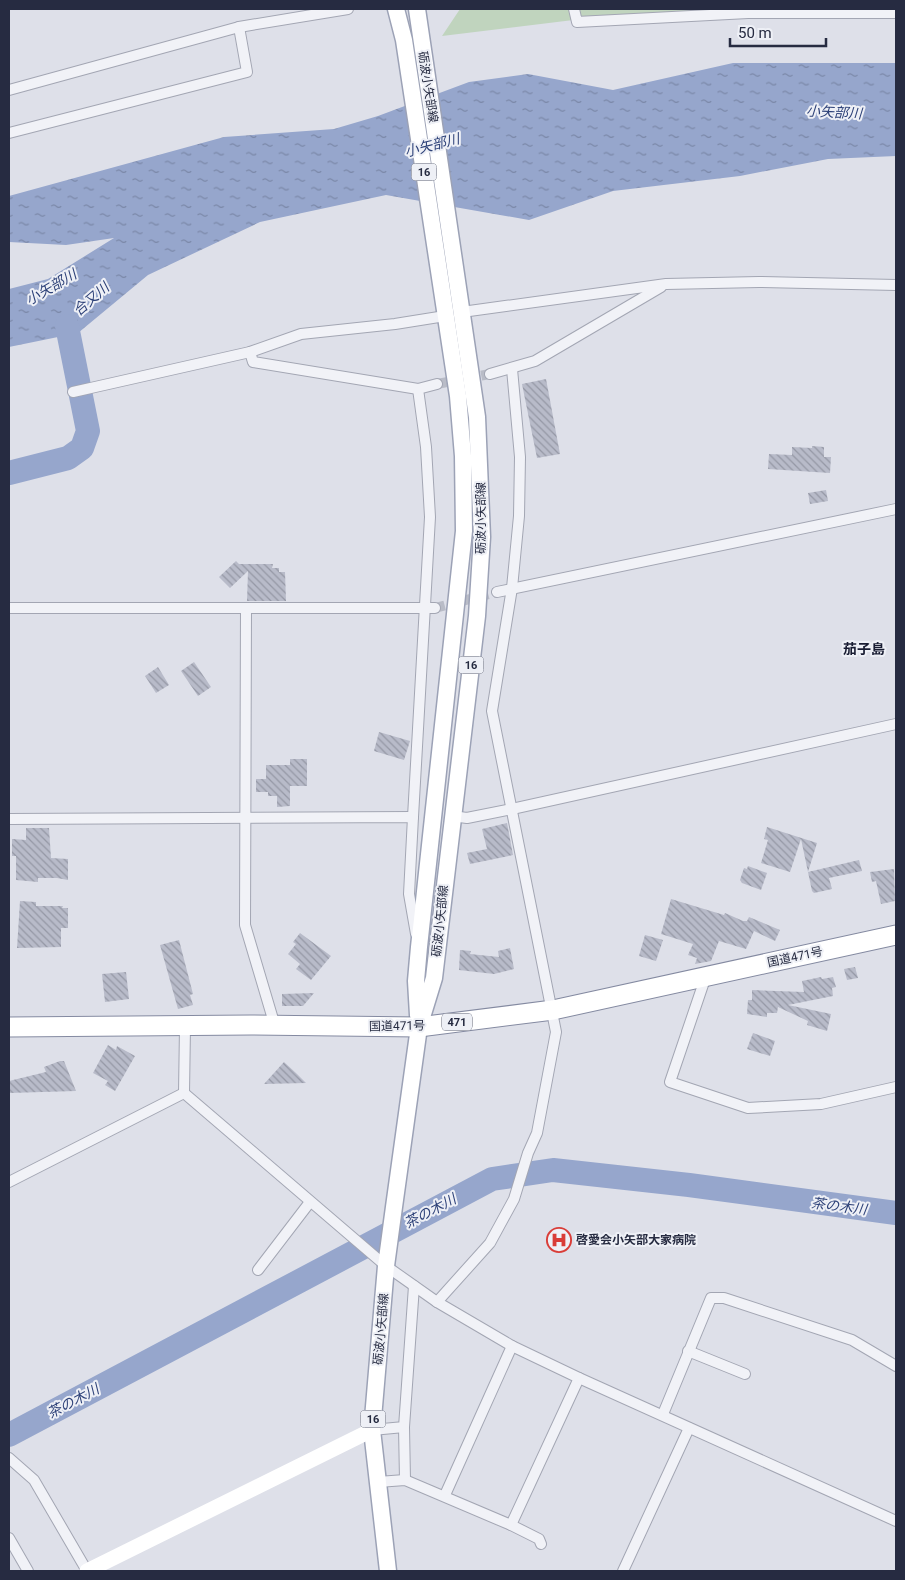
<svg xmlns="http://www.w3.org/2000/svg" width="905" height="1580" viewBox="0 0 905 1580" font-family="Roboto,'Noto Sans JP',sans-serif">
<style>
.park{fill:#c0d4be}
.water{fill:url(#water-ripples)}
.lines{fill:none;stroke-linecap:round;stroke-linejoin:round}
.river{stroke:#96a6cc;stroke-width:24}
.building{fill:url(#building-back-hatch)}
.street-tunnel{stroke:#b9bcc7;stroke-width:10;stroke-dasharray:10 5;stroke-linecap:butt}
.street-casing{stroke:#a3a6b3;stroke-width:12}
.primary-casing{stroke:#9ca2b6;stroke-width:19}
.highway-casing{stroke:#848aa1;stroke-width:21}
.street{stroke:#f1f2f7;stroke-width:10}
.secondary{stroke:#fff;stroke-width:15}
.primary{stroke:#fff;stroke-width:16}
.highway{stroke:#fff;stroke-width:19}
.labels{text-anchor:middle;stroke-width:4;stroke-linejoin:round;paint-order:stroke}
.shield{fill:#eef0f6;stroke:#626677;stroke-width:1}
.shield-label{font-size:11px;font-weight:bold;fill:#262b41}
.street-label{font-size:12px;fill:#262b41;stroke:#eef0f6}
.poi-label{font-size:12px;font-weight:bold;fill:#262b41;stroke:#eef0f6;text-anchor:start}
.water-label{font-size:14px;font-style:italic;fill:#2d4178;stroke:#eef0f6}
.neighbourhood-label{font-size:14px;font-weight:bold;fill:#181c32;stroke:#eef0f6}
</style>
<defs>
<pattern id="water-ripples" width="26" height="14" patternUnits="userSpaceOnUse" patternTransform="scale(1.25)"><rect width="26" height="14" fill="#96a6cc"/><path d="M2 4q2-2 4 0t4 0M15 11q2-2 4 0t4 0" fill="none" stroke="#7a87a7"/></pattern>
<pattern id="building-back-hatch" width="6" height="6" patternUnits="userSpaceOnUse" patternTransform="scale(1.25)"><rect width="6" height="6" fill="#b8bbc9"/><path d="M-1 5l2 2M0 0l6 6M5-1l2 2" fill="none" stroke="#9598a5"/></pattern>
</defs>
<rect width="100%" height="100%" fill="#dee0e9"/>
<polygon class="park" points="460,9 896,9 606,16 442,36"/>
<polygon class="water" points="733,63 896,63 896,156 828,159 740,176 613,191 529,220 386,195 260,222 148,275 78,333 81,355 66,362 58,337 9,347 9,289 48,279 114,238 66,245 9,242 9,196 224,137 334,129 378,116 469,82 528,74 613,90"/>
<g class="lines">
<g class="river">
<polyline points="9,473 68,458 82,448 88,431 67,326"/>
<polyline points="9,1435 492,1179 553,1170 689,1185 896,1213"/>
</g>
</g>
<g class="building">
<polygon points="546,379 560,454 537,458 522,384"/>
<polygon points="812,446 824,447 824,457 831,457 830,473 768,469 769,454 792,455 792,447 812,448"/>
<polygon points="826,490 828,501 810,504 808,493"/>
<polygon points="236,561 239,564 273,564 272,568 279,568 279,572 285,572 286,601 247,601 248,571 230,588 219,577"/>
<polygon points="194,662 211,687 198,696 181,671"/>
<polygon points="158,667 169,685 156,693 145,676"/>
<polygon points="379,732 410,741 404,760 374,751"/>
<polygon points="290,759 307,759 307,786 290,786 290,806 277,807 277,796 268,796 268,792 256,792 256,779 266,779 266,765 290,765"/>
<polygon points="507,823 513,855 470,864 467,853 487,849 482,829"/>
<polygon points="767,827 817,843 808,872 801,839 790,872 761,863 768,840 764,839"/>
<polygon points="26,828 49,828 51,858 68,859 68,880 57,878 38,878 38,882 16,880 16,856 12,856 12,839 26,840"/>
<polygon points="859,860 862,871 829,878 832,889 814,893 812,891 808,872"/>
<polygon points="748,866 767,873 761,890 742,883 740,880 744,868 747,869"/>
<polygon points="894,869 895,901 881,904 876,881 872,882 870,872"/>
<polygon points="671,899 724,915 725,913 743,921 747,921 749,917 780,930 775,941 754,931 746,949 719,941 711,961 695,964 697,958 688,955 693,944 661,934"/>
<polygon points="20,901 36,902 36,906 63,906 62,908 68,908 68,928 61,928 61,947 17,948"/>
<polygon points="300,933 331,956 311,980 296,969 300,964 288,954 296,944 293,942"/>
<polygon points="645,935 663,940 656,961 639,956"/>
<polygon points="179,940 193,994 190,995 193,1005 178,1009 160,945"/>
<polygon points="510,948 514,969 494,974 459,970 460,950 471,951 470,954 499,957 498,951"/>
<polygon points="855,967 858,978 847,980 844,969"/>
<polygon points="126,972 129,999 105,1002 102,974"/>
<polygon points="821,977 822,979 833,977 836,987 832,988 833,996 788,1005 831,1014 827,1031 807,1025 808,1021 778,1007 777,1013 767,1013 767,1017 747,1014 748,1000 752,1000 752,990 804,992 802,981"/>
<polygon points="314,993 303,1006 282,1006 282,994"/>
<polygon points="753,1033 775,1041 770,1056 747,1049"/>
<polygon points="108,1045 116,1050 117,1046 135,1056 115,1091 105,1085 108,1081 93,1073"/>
<polygon points="60,1061 64,1061 76,1091 9,1093 9,1081 46,1072 44,1067"/>
<polygon points="284,1062 297,1074 306,1083 264,1084"/>
</g>
<g class="lines">
<g class="street-tunnel">
<polyline points="437,384 490,374"/>
<polyline points="435,608 497,592"/>
</g>
<defs>
<g id="street">
<polyline points="574,9 577,22 748,13 896,13"/>
<polyline points="9,90 239,27 348,9"/>
<polyline points="9,133 247,72 239,27"/>
<polyline points="462,312 666,284 759,282 896,285"/>
<polyline points="250,352 253,362 418,389"/>
<polyline points="490,374 535,361 661,287"/>
<polyline points="73,392 250,352 301,334 395,324 445,316"/>
<polyline points="497,592 896,509"/>
<polyline points="9,608 435,608"/>
<polyline points="246,608 245,925 275,1026"/>
<polyline points="452,816 467,818 512,809 896,724"/>
<polyline points="413,817 430,517 426,447 418,389 437,384"/>
<polyline points="9,819 413,817 409,894 416,934"/>
<polyline points="706,976 670,1082 748,1108 821,1104 896,1087"/>
<polyline points="184,1093 386,1266 437,1302 512,1346 579,1378 896,1521"/>
<polyline points="184,1093 185,1027"/>
<polyline points="9,1182 184,1093"/>
<polyline points="258,1270 310,1202"/>
<polyline points="437,1302 490,1243 514,1199 528,1153 537,1133 556,1032 492,711 512,588 519,516 520,457 512,369"/>
<polyline points="688,1351 745,1374"/>
<polyline points="663,1414 711,1298 724,1298 852,1340 896,1366"/>
<polyline points="404,1427 405,1480"/>
<polyline points="372,1430 404,1427 414,1286"/>
<polyline points="9,1458 34,1480 87,1571"/>
<polyline points="378,1482 405,1480 511,1525 579,1378"/>
<polyline points="445,1495 512,1346"/>
<polyline points="511,1525 539,1539 541,1544"/>
<polyline points="9,1538 28,1571"/>
<polyline points="623,1571 689,1428"/>
</g>
<g id="primary">
<polyline points="396,9 404,40 458,396 463,456 464,531 419,947 416,981 418,1015"/>
<polyline points="388,1571 372,1430 386,1266 394,1207 419,1027 434,978 477,616 482,537 477,417 417,9"/>
</g>
<polyline id="highway" points="9,1027 251,1025 419,1027 553,1010 896,935"/>
</defs>
<use href="#street" class="street-casing"/>
<use href="#primary" class="primary-casing"/>
<use href="#highway" class="highway-casing"/>
<use href="#street" class="street"/>
<polyline class="secondary" points="87,1571 372,1430"/>
<use href="#primary" class="primary"/>
<use href="#highway" class="highway"/>
</g>
<defs>
<symbol id="hospital-ring" viewBox="-11 -11 22 22"><circle r="9.5" fill="#eef0f6" stroke="#d93d38" stroke-width="1.5"/><path d="M-5-5h3v3.5h4V-5h3V5h-3V1.5h-4V5h-3Z" fill="#d93d38"/></symbol>
</defs>
<g fill-rule="evenodd">
<use href="#hospital-ring" x="545" y="1226" width="28" height="28"/>
</g>
<g class="labels">
<g class="shield">
<rect x="411.5" y="163.5" width="25" height="17" rx="4"/>
<rect x="458.5" y="656.5" width="25" height="17" rx="4"/>
<rect x="442" y="1013.5" width="30" height="17" rx="4"/>
<rect x="360.5" y="1410.5" width="25" height="17" rx="4"/>
</g>
<g class="shield-label">
<text x="424" y="176">16</text>
<text x="471" y="669">16</text>
<text x="457" y="1026">471</text>
<text x="373" y="1423">16</text>
</g>
<g class="street-label">
<text transform="translate(428 87) rotate(81)" y="4">砺波小矢部線</text>
<text transform="translate(481 518) rotate(-90)" y="4">砺波小矢部線</text>
<text transform="translate(440 921) rotate(-84)" y="4">砺波小矢部線</text>
<text transform="translate(795 957) rotate(-12)" y="4">国道471号</text>
<text transform="translate(397 1026) rotate(-1)" y="4">国道471号</text>
<text transform="translate(381 1329) rotate(-85)" y="4">砺波小矢部線</text>
</g>
<g class="poi-label">
<text x="576" y="1244">啓愛会小矢部大家病院</text>
</g>
<g class="water-label">
<text transform="translate(834 112) rotate(3)" y="5">小矢部川</text>
<text transform="translate(432 145) rotate(-14)" y="5">小矢部川</text>
<text transform="translate(51 287) rotate(-30)" y="5">小矢部川</text>
<text transform="translate(91 299) rotate(-41)" y="5">合又川</text>
<text transform="translate(839 1206) rotate(7)" y="5">茶の木川</text>
<text transform="translate(430 1211) rotate(-28)" y="5">茶の木川</text>
<text transform="translate(73 1401) rotate(-28)" y="5">茶の木川</text>
</g>
<g class="neighbourhood-label">
<text x="864" y="654">茄子島</text>
</g>
</g>
<rect width="905" height="1580" fill="none" stroke="#262b41" stroke-width="20"/>
<path d="M730 38v8h96v-8" fill="none" stroke="#262b41" stroke-width="2.5"/>
<text x="738" y="38" font-size="15" fill="#262b41" stroke="#eef0f6" stroke-width="4" paint-order="stroke">50 m</text>
</svg>
